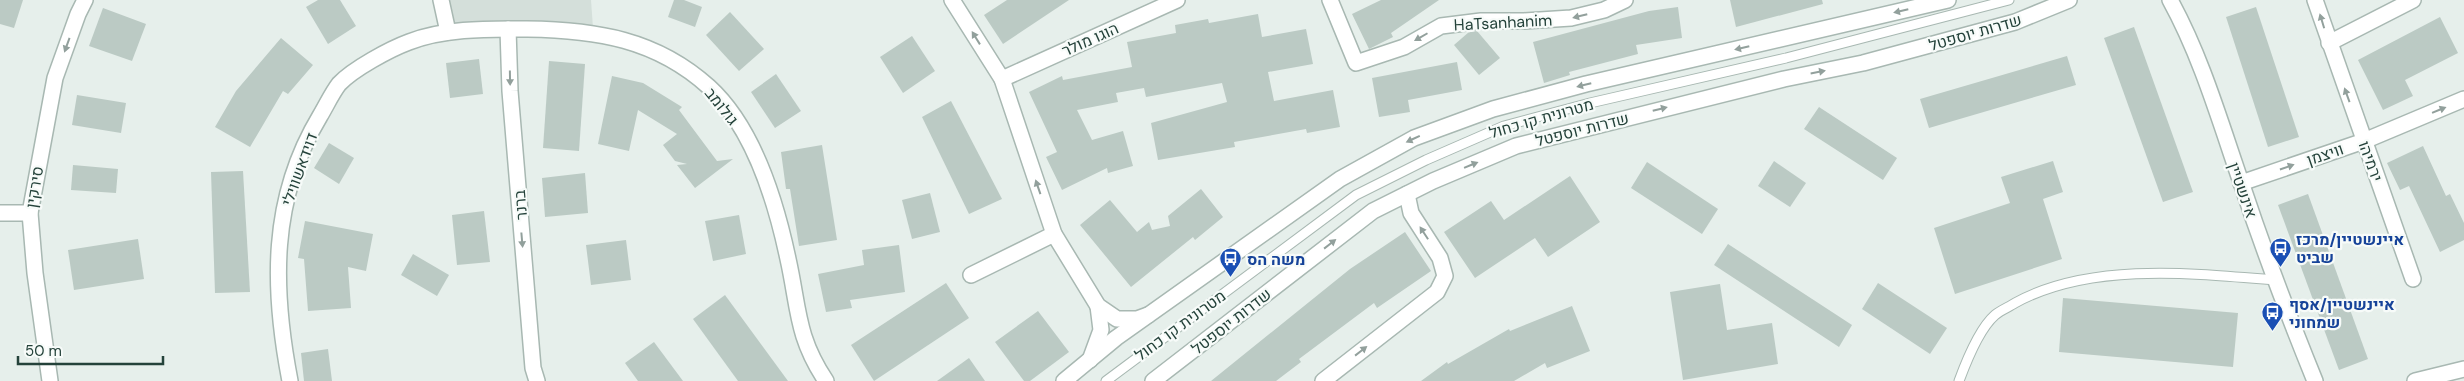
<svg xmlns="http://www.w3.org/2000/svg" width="2464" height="381" viewBox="0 0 2464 381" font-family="'DM Sans',Heebo,sans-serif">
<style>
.built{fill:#d4dfda}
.building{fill:#bbcac4}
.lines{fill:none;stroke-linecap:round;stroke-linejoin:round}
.service-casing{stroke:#a8b8b2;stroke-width:11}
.minor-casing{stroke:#a8b8b2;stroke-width:18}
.tertiary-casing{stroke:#a8b8b2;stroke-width:18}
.service{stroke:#fff;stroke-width:9}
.minor{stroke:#fff;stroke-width:15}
.tertiary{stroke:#fff;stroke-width:15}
.oneway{fill:#92a09c}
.labels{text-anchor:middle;stroke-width:4.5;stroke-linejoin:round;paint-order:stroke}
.street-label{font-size:16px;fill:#24423a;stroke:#f7fbf9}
.transit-label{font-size:16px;font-weight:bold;fill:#164399;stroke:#f7fbf9;text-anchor:start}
</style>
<rect width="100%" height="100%" fill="#e6efeb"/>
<polygon class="built" points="448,0 591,0 593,28 455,32"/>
<g class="building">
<polygon points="0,0 23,0 14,28 0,24"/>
<polygon points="318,0 340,0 356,26 328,44 306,7"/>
<polygon points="674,0 684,0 702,7 695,27 668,17"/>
<polygon points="1007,0 1069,0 1003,44 984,15"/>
<polygon points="1381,0 1439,0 1391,33 1393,37 1369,49 1352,14"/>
<polygon points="1730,0 1822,0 1823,4 1736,27"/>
<polygon points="1678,7 1682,38 1636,45 1638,54 1569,72 1570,75 1544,83 1533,42 1649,11"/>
<polygon points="2256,7 2299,137 2268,147 2226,17"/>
<polygon points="103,8 146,24 132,61 89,46"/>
<polygon points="730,12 764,49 739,71 706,35"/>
<polygon points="1258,14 1262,37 1306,29 1313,64 1268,72 1274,101 1333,90 1340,127 1307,133 1306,129 1234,142 1235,147 1158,160 1151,123 1227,102 1222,83 1146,97 1144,88 1116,93 1118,102 1077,110 1092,140 1123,131 1133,166 1108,173 1107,168 1062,190 1046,157 1057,152 1029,92 1062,76 1063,80 1132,67 1127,42 1176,33 1175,25 1208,19 1209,23"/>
<polygon points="2440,17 2458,53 2405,80 2413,96 2383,110 2358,60"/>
<polygon points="2134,27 2193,192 2163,202 2104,38"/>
<polygon points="1477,31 1500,58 1479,75 1454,45 1469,32"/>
<polygon points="912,36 935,71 903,93 880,57"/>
<polygon points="281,38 313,65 288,94 283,91 250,147 215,127 236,91"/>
<polygon points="2067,56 2076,85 1929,128 1920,99"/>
<polygon points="479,59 483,94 450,98 446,63"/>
<polygon points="549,61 585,64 579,151 543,148"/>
<polygon points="1457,62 1462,90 1408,100 1410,112 1379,117 1372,78"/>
<polygon points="776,74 801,111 775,128 751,92"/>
<polygon points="612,76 643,83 682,107 679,110 717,161 733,159 695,188 677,165 687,164 675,161 663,145 677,134 638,110 629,151 598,144"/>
<polygon points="77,95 126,103 121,133 72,125"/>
<polygon points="951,101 1002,199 969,214 922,117"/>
<polygon points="1819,107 1897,158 1883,180 1804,129"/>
<polygon points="329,143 354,158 339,184 314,168"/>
<polygon points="822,145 837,240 799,246 790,189 786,189 781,152"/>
<polygon points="2423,146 2446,196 2450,194 2464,223 2464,240 2440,252 2409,186 2400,190 2387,163"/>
<polygon points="1774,161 1806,183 1790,207 1758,186"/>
<polygon points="2053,161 2063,192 2043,199 2062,259 1955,294 1934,228 2010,203 2001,177"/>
<polygon points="1647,162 1718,209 1702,234 1631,188"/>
<polygon points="73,165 118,169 116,193 71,190"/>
<polygon points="243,171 250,292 215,293 211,172"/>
<polygon points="585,173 588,213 545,217 542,178"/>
<polygon points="1570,176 1600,222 1548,257 1535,238 1475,278 1444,232 1491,201 1504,220"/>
<polygon points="1201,189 1223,217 1195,240 1193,237 1131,287 1080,225 1110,200 1137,232 1149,222 1152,230 1170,226 1168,216"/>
<polygon points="930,193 940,232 912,239 902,200"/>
<polygon points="2308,194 2368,359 2339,370 2278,205"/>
<polygon points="484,211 490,262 457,265 452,215"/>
<polygon points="739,215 746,254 713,261 705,221"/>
<polygon points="305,221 373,234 366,271 348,267 351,308 308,311 304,259 298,258"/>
<polygon points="1405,232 1431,271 1377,308 1374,303 1299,359 1301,362 1276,381 1211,381 1350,269"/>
<polygon points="138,239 144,279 74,290 68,250"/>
<polygon points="626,240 631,280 591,285 586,245"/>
<polygon points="1728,244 1852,325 1839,347 1714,265"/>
<polygon points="899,245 905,292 850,300 852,308 826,312 818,274 864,265 862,250"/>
<polygon points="413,254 449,275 437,296 401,275"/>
<polygon points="946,283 969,318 874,381 851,345"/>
<polygon points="1878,283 1947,328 1930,354 1862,309"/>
<polygon points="1720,284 1727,330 1772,323 1778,364 1683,380 1670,292"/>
<polygon points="725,295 788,381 738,381 693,319"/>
<polygon points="2063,298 2238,313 2233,367 2059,352"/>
<polygon points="1572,306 1590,351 1547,368 1545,363 1514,381 1421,381 1447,362 1448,364 1509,329 1510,331"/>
<polygon points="1038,311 1069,352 1030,381 1024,381 995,342"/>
<polygon points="654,342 683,381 638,381 625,363"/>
<polygon points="328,349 332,381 304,381 301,353"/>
<polygon points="969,358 985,381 937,381"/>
</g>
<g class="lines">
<defs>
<g id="service">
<polyline points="1106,381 1356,195 1426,160 1504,126 1590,103 1786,58 2009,0"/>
<path d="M1959 381C1966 362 1980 328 1995 315 2001 310 2009 307 2015 303 2089 262 2192 273 2274 280"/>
</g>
<g id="minor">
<polyline points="441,0 448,32"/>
<polyline points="952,0 1002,79 1054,234 1098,306 1117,319 1137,319 1148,315"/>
<polyline points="1330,0 1356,63 1404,47 1441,26 1481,21 1524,21 1571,18 1604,10 1625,0"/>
<path d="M2170 0C2202 58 2221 125 2243 188 2265 254 2289 317 2315 381"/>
<polyline points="2315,0 2413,279"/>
<polyline points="508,29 510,91 533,368 537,381"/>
<polyline points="2329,43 2413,0"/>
<polyline points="1002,79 1177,0"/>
<polyline points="2241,183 2364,141 2464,99"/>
<polyline points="0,213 30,213"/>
<polyline points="971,275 1054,234"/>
<polyline points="1090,360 1101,330 1098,306"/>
<path d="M290 381C272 288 270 199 320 116 326 106 332 93 339 84 353 69 390 49 409 42 445 28 489 29 527 29 596 30 656 39 709 87 754 128 776 202 788 259 799 308 796 336 826 381"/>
<polyline points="1323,381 1437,292 1445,276 1440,258 1411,213 1407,194"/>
</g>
<g id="tertiary">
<polyline points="50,381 35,273 30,213 55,78 78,14 85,0"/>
<polyline points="1064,381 1116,338 1340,179 1414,138 1493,109 1586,84 1948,0"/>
<polyline points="1153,381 1373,211 1433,181 1516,146 1784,79 1863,63 2015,22 2069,0"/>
<polyline points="2415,381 2464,369"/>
</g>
</defs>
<use href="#service" class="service-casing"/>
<use href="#minor" class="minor-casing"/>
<use href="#tertiary" class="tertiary-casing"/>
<use href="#service" class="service"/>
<use href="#minor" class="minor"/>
<use href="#tertiary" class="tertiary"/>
</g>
<defs><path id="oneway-solid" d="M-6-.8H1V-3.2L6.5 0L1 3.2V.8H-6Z" transform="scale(1.25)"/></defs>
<g class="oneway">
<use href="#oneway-solid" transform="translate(1901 11) rotate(167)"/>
<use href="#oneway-solid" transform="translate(1580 16) rotate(166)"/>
<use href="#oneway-solid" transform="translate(2322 21) rotate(-107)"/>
<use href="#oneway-solid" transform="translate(1421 37) rotate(150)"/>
<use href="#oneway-solid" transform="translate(976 38) rotate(-122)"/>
<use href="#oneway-solid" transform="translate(67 45) rotate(110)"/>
<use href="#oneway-solid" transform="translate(1742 48) rotate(167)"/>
<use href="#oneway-solid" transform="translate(1818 72) rotate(-11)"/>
<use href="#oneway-solid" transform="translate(510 78) rotate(89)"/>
<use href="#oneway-solid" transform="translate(1584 85) rotate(166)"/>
<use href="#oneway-solid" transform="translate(2347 95) rotate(-110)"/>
<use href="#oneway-solid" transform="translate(1660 109) rotate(-14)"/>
<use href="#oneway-solid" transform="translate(2439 110) rotate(-22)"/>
<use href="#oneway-solid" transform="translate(1413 139) rotate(155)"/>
<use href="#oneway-solid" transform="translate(1471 165) rotate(-22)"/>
<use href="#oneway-solid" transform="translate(2287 167) rotate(-19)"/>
<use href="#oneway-solid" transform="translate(1038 187) rotate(-109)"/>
<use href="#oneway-solid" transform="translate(1424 233) rotate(-123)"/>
<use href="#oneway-solid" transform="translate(522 240) rotate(85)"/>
<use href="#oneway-solid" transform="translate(1330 244) rotate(-38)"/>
<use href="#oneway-solid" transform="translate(1361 351) rotate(-38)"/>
</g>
<defs>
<symbol id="bus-pin" viewBox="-11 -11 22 30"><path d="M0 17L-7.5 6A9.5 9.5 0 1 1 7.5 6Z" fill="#1a4fb4" stroke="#f7fbf9"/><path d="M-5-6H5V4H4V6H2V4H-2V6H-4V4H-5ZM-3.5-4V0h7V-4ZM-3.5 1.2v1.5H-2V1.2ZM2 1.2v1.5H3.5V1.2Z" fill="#fff"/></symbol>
</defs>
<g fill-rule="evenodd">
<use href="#bus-pin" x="2268" y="236" width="25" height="34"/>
<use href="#bus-pin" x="1218" y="246" width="25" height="34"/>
<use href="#bus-pin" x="2260" y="300" width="25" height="34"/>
</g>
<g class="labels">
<g class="street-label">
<text transform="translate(1503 22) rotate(-3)" y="6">HaTsanhanim</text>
<text transform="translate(1975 32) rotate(-16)" y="6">שדרות יוספטל</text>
<text transform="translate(1090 39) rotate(-24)" y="6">הוגו מולר</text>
<text transform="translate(722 106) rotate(51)" y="6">גולומב</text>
<text transform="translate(1541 118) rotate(-16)" y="6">מטרונית קו כחול</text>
<text transform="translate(1582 129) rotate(-14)" y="6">שדרות יוספטל</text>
<text transform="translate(2325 154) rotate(-19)" y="6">וויצמן</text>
<text transform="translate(2371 161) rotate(70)" y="6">ירמיהו</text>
<text transform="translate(299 169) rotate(-70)" y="6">דוידאשווילי</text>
<text transform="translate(34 187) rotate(-81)" y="6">סירקין</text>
<text transform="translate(2243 190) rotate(71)" y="6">אינשטיין</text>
<text transform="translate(520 205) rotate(-95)" y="6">ברנר</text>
<text transform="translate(1231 321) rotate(-38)" y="6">שדרות יוספטל</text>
<text transform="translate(1180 325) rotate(-36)" y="6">מטרונית קו כחול</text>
</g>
<g class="transit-label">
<text x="2296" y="245">איינשטיין/מרכז<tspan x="2296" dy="18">שביט</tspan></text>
<text x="1247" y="265">משה הס</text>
<text x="2289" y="310">איינשטיין/אסף<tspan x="2289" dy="18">שמחוני</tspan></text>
</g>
</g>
<path d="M18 356v8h145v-8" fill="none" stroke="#24423a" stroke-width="2.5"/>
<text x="25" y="356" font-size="15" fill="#24423a" stroke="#f7fbf9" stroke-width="4" paint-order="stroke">50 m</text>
</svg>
